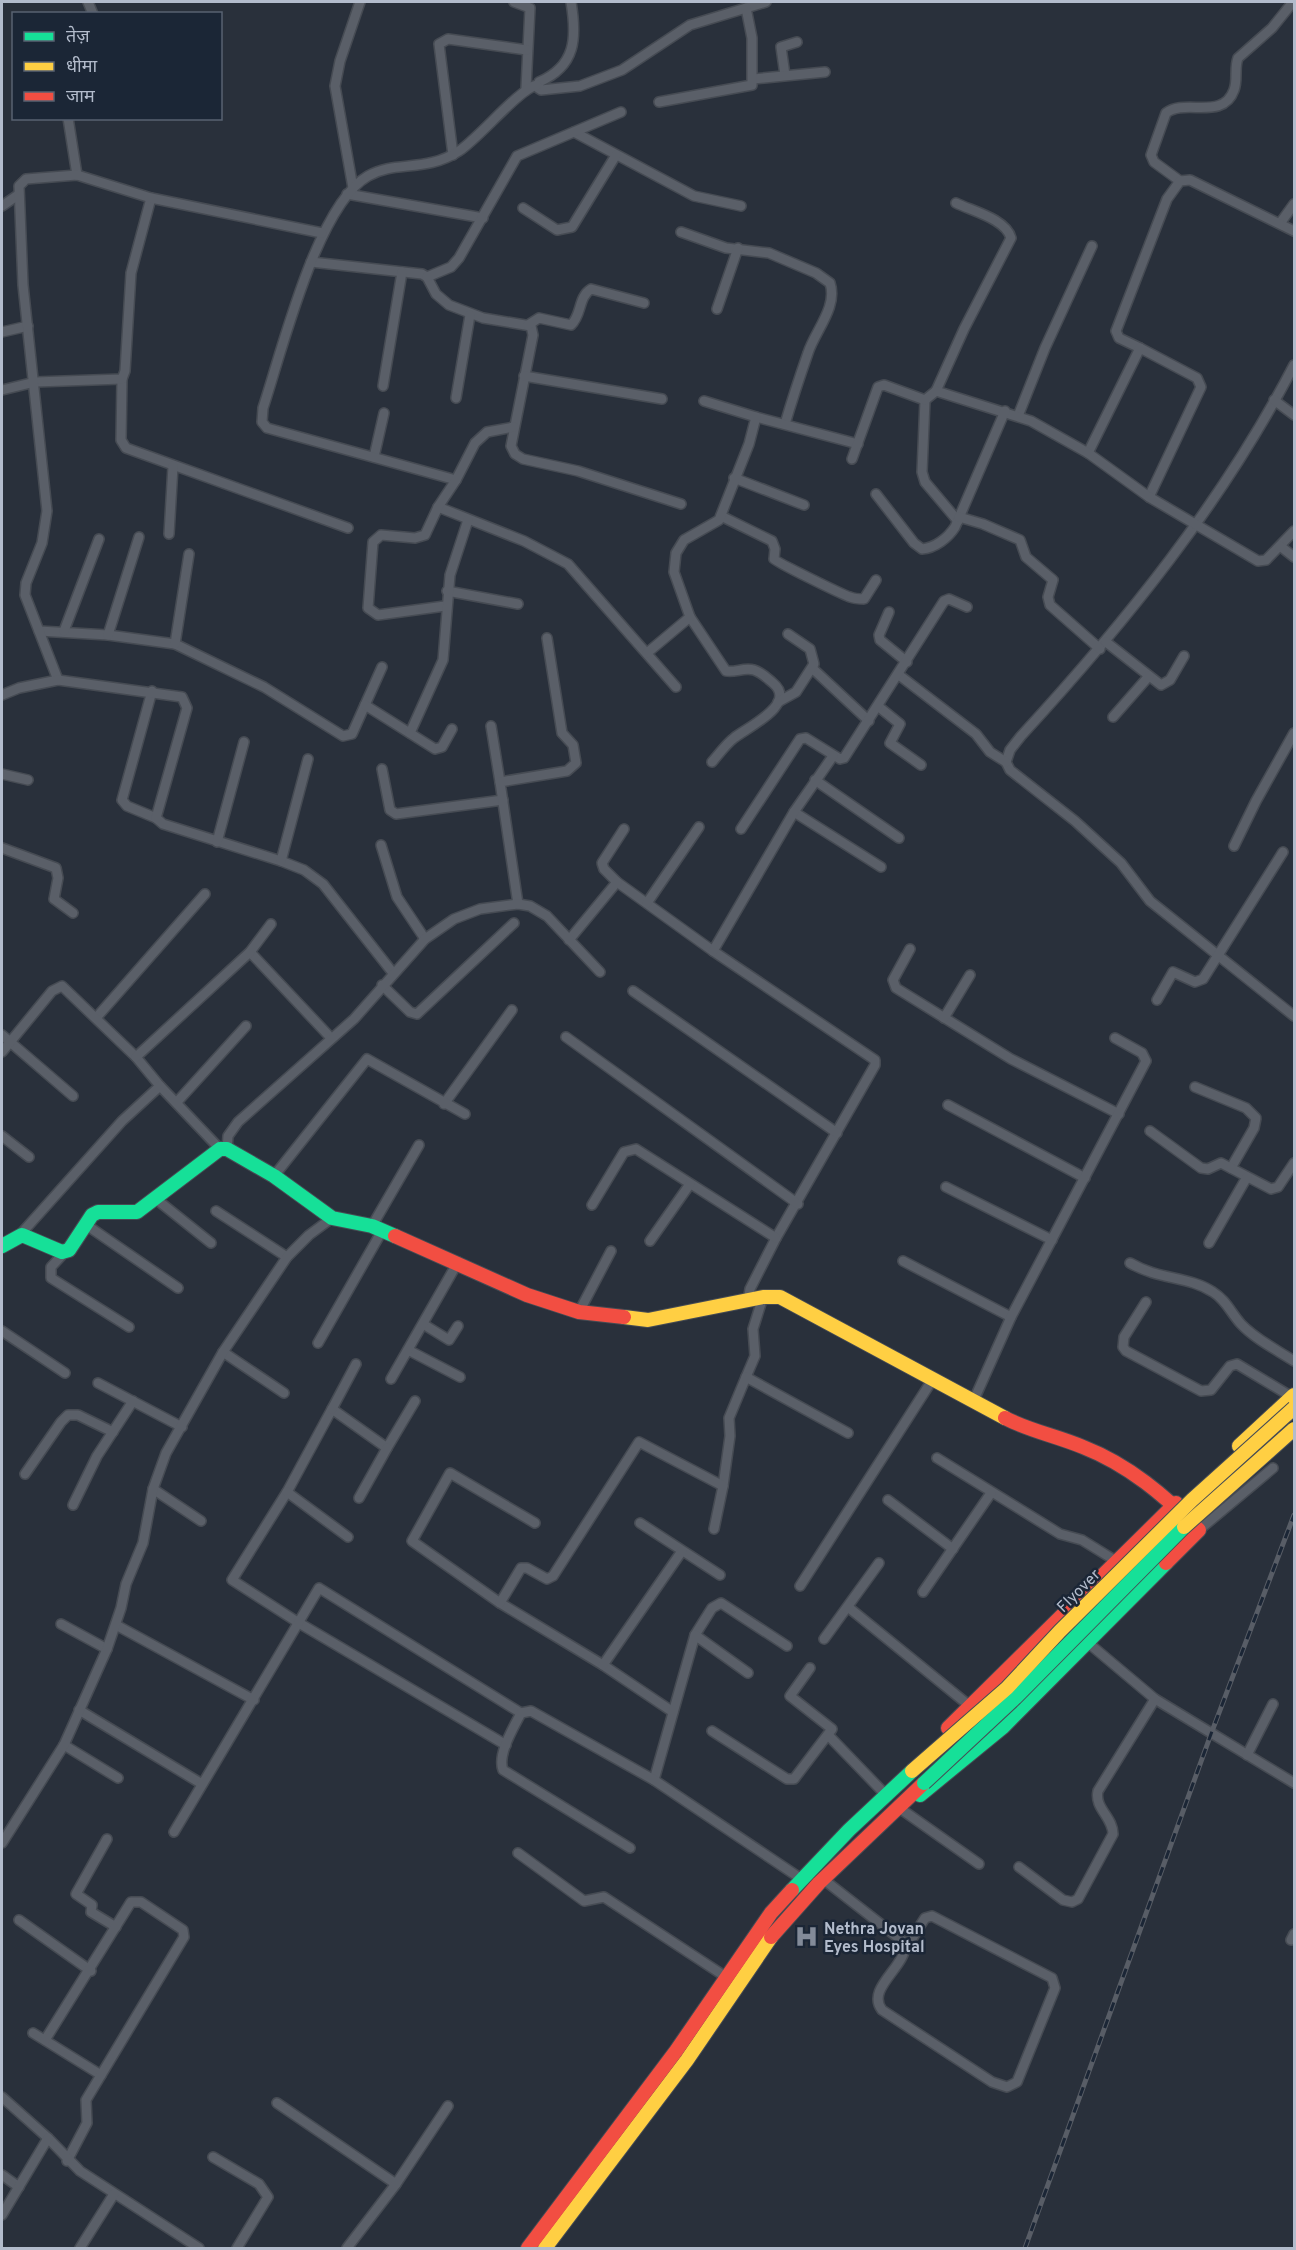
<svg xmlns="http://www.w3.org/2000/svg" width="1296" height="2250" viewBox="0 0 1296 2250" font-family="Overpass,'Noto Sans Devanagari',sans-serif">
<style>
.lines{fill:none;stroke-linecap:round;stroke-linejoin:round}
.street-casing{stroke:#464b53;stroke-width:12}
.fast-casing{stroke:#464b53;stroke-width:16}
.slow-casing{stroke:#464b53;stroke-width:16}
.jam-casing{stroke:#464b53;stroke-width:16}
.street{stroke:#5a5f68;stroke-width:9}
.fast{stroke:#16e098;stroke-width:14}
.slow{stroke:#ffcf43;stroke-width:14}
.jam{stroke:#f24e42;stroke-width:14}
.rail-casing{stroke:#585d66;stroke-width:5}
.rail{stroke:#1b2636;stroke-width:3;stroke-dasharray:9;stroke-linecap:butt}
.fast-bridge-casing{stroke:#464c55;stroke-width:16;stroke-linecap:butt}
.slow-bridge-casing{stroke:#464c55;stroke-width:16;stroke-linecap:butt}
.fast-bridge{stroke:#16e098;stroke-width:14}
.slow-bridge{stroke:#ffcf43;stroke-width:14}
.labels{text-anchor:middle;stroke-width:5;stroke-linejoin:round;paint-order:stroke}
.street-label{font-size:16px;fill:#b3bccc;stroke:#1b2636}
.poi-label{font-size:16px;font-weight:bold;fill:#b3bccc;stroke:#1b2636;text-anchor:start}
</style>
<rect width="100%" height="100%" fill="#29303b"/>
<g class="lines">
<defs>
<g id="street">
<polyline points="88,2 93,14"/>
<polyline points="514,2 530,8 526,88"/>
<path d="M571 2C577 38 576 66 539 82L538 88 541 90 580 86 622 70 690 25 766 2"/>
<polyline points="785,75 781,47 797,42"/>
<polyline points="753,79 825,72"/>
<polyline points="659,102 752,85 752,38 746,8"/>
<polyline points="68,118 77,175"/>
<polyline points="574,132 694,196 741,206"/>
<polyline points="453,155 439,44 448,39 527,50"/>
<path d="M1180 181 1154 162 1151 155 1166 113C1185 98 1223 121 1234 90 1238 80 1234 68 1238 58L1272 28 1293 2"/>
<polyline points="353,188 335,86 340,61 360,2"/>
<polyline points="347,194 483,218"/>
<polyline points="2,206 18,195"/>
<polyline points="523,208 557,230 572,227 616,155"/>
<polyline points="1281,222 1294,204"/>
<path d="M681 232 726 248 769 253 816 273 830 283C838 307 815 331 808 353 800 376 792 400 785 424"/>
<polyline points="311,262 422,274 427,277 436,294 449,305 483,318 531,326 533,335 511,446 515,454 523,459 578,471 681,504"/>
<polyline points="427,277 451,267 459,258 517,156 621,112"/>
<polyline points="717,309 738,248"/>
<path d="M528 325 539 318 571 325C582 315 578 297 591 289L644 303"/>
<polyline points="2,332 28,326"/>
<polyline points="1140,348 1119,338 1116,331 1167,199 1180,181 1190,180 1294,231"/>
<path d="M1294 365C1223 502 1125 623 1021 736L1010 750 1006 762 1010 770 1075 821 1121 863 1150 901 1294 1016"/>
<polyline points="524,376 662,399"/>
<polyline points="122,379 121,440 126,448 348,528"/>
<polyline points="383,386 402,272"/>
<polyline points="2,390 35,382 122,379 125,371 131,273 151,198"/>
<path d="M936 391 964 329 1011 238C1006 219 972 211 956 203"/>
<polyline points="456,398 470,315"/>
<polyline points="925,400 922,472 925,482 958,521"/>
<polyline points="1274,400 1294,415"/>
<polyline points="1018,416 1045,348 1092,246"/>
<polyline points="756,417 858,444"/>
<polyline points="1088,453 1140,348 1197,378 1201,387 1149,497"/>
<polyline points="374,457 384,413"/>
<polyline points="852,459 878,387 884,385 925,400 936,391 1031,421 1088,453 1149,497 1258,561 1266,560 1294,531"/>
<polyline points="734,478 804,505"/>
<path d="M456 480 267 428 262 422 263 408C282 351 317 205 368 176 395 160 425 173 459 151 480 137 519 89 537 85"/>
<path d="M876 494 914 543 922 549C935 548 948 538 955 527L1005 411"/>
<polyline points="438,507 524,541 568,564 676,687"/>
<path d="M721 516 772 541 775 549 774 559C776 562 841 594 850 597 855 599 858 599 864 599L876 580"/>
<polyline points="959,517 983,524 1020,540 1026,557 1053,580 1048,597 1050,605 1100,649"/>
<polyline points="169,534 173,466"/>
<polyline points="1280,546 1294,557"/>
<polyline points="447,591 518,604"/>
<polyline points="445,606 378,615 368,608 373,542 381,535 415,538 425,535 438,507 456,480 475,443 487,432 514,427"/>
<polyline points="889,612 879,635 880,640 907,662"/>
<path d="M690 617 726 671C735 673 744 667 754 670 761 672 767 678 773 683 798 704 748 727 734 738 726 744 719 754 712 762"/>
<polyline points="39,631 108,635 175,644 264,687 343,736 352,734 382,667"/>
<polyline points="64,631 99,539"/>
<polyline points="108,635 139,537"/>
<polyline points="1106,642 1161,685 1170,680 1184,656"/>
<polyline points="175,644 189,554"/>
<polyline points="647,653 690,617 674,572 676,553 684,540 719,520 749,444 756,417 704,401"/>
<polyline points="812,668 869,721"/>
<polyline points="899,675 976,734 990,752 1006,762"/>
<polyline points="58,680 25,595 26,583 42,543 47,511 23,285 19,186 26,179 77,175 151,198 322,233"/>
<polyline points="152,691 122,800 127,806 156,818"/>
<polyline points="2,695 19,688 58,680 182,697 187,708 156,818 163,824 281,861 304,870 323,884 393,973"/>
<polyline points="778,702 796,692 814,664 810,649 788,634"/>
<polyline points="365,705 435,749 442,747 452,729"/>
<polyline points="879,707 900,724 890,743 921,765"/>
<polyline points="1113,717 1149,676"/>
<polyline points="491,726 500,782"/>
<polyline points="410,733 443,660 450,575 468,520"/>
<polyline points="382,769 390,810 396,814 503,800"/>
<polyline points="2,774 28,780"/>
<polyline points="815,780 899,838"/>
<polyline points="794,812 881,867"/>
<polyline points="741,829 800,739 806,738 840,759 844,758 944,601 949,599 967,607"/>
<polyline points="217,842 244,742"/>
<polyline points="381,845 397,897 425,939"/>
<polyline points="1234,846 1256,801 1294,733"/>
<polyline points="2,848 56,868 58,878 54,899 73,913"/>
<polyline points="281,861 308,759"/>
<polyline points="617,882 713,951 875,1060 875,1065 776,1238 750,1289 748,1301"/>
<polyline points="647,903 699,827"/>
<polyline points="518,904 500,782 567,771 576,763 573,745 562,733 547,638"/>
<polyline points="569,940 617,882 604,869 602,863 624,829"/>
<polyline points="910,949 893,980 896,988 1011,1059 1119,1114"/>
<polyline points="713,951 794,812 833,756"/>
<polyline points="250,952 331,1038"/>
<polyline points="382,985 410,1012 417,1014 514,923"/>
<polyline points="633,991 837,1133"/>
<polyline points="1157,1000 1173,972 1195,982 1203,979 1283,852"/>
<polyline points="96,1018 205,894"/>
<polyline points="944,1018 970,975"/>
<polyline points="2,1035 73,1096"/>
<polyline points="566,1037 798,1204"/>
<polyline points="2,1052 52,991 62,986 136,1057 160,1086"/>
<polyline points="136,1057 250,952 271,924"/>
<polyline points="1195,1087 1246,1108 1256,1118 1254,1128 1231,1168"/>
<polyline points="177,1102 246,1026"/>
<polyline points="444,1104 512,1010"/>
<polyline points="948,1105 1085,1178"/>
<polyline points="1150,1131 1201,1168 1208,1169 1221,1163 1271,1189 1278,1187 1294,1163"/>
<polyline points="2,1136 29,1157"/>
<polyline points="227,1149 228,1136 238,1122 354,1019 425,939 454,919 480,909 518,904 530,906 547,916 600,972"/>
<polyline points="274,1176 367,1059 465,1114"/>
<polyline points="946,1187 1052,1240"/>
<polyline points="156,1199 211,1243"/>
<polyline points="592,1205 624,1152 636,1149 776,1238"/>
<polyline points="216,1211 287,1257"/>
<polyline points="85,1224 178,1288"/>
<polyline points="372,1226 419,1145"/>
<polyline points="19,1236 122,1121 160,1086 220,1149"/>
<polyline points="650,1241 690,1184"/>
<polyline points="1209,1243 1247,1177"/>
<polyline points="65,1252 51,1267 51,1278 129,1327"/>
<polyline points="903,1261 1011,1317"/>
<path d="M1130 1263C1159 1280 1189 1276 1213 1292 1226 1300 1231 1313 1241 1324 1255 1339 1277 1350 1294 1361"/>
<polyline points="1146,1302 1124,1337 1123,1347 1126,1351 1201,1391 1211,1390 1230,1366 1237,1364 1292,1397"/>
<polyline points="579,1312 611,1251"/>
<polyline points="423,1324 449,1340 458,1326"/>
<polyline points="2,1331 65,1373"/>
<polyline points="318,1343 382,1231"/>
<polyline points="408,1350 460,1377"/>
<polyline points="223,1352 284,1393"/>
<polyline points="746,1377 755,1356 753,1329 763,1297"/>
<polyline points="391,1379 458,1262"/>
<polyline points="98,1383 182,1427"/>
<polyline points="415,1401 387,1448 332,1409 287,1492 232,1580 299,1623 506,1745"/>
<polyline points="973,1402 1011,1317 1146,1061 1142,1053 1115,1038"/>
<polyline points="332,1409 356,1364"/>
<polyline points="937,1458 1060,1534 1082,1540 1116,1561"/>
<polyline points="25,1474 61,1422 68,1415 78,1415 113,1432"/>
<polyline points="723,1486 730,1436 729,1418 746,1377 848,1433"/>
<polyline points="153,1489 201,1521"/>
<polyline points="287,1492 348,1537"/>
<polyline points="359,1498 387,1448"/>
<polyline points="888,1500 953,1549"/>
<polyline points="73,1505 97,1456 133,1401"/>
<polyline points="535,1523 450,1473 412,1541 500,1603 603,1665 673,1712"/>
<polyline points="640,1523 720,1575"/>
<polyline points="1199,1530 1273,1468"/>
<polyline points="800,1586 931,1382"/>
<polyline points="923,1592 991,1493"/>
<polyline points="500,1603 521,1568 527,1568 547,1579 553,1576 639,1442 723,1486 714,1529"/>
<polyline points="848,1607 971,1707"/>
<polyline points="61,1624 107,1649"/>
<polyline points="116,1625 254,1700"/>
<polyline points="695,1635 712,1608 721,1603 787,1646"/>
<polyline points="824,1639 879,1563"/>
<polyline points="1086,1641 1155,1699 1294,1783"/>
<polyline points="603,1665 682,1551"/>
<polyline points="79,1710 202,1784"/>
<polyline points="712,1731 787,1779 794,1779 832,1729 790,1696 810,1668"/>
<polyline points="828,1735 885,1794"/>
<polyline points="64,1745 118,1778"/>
<polyline points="1247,1755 1273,1704"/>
<polyline points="654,1780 695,1635 748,1673"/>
<polyline points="898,1807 979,1864"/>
<polyline points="174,1832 319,1588 521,1713"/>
<polyline points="107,1839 76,1894 92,1905 91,1912 116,1927"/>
<polyline points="2,1843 64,1745 107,1649 121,1608 126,1584 143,1543 153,1489 166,1453 223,1352 287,1257 309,1235 332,1218"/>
<path d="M630 1848 503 1770C497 1754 514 1727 521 1713L531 1711 654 1780 803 1880"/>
<polyline points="518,1853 584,1901 604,1897 726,1977"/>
<path d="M1019 1867 1063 1900 1072 1902 1078 1899 1113 1834C1113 1817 1094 1808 1098 1791L1155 1699"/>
<path d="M823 1879 905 1943C908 1966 865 1988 882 2010L992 2082 1007 2087 1017 2082 1055 1988 1052 1978 932 1916 925 1918 906 1948"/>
<polyline points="19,1920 91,1971"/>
<polyline points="1291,1940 1294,1934"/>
<polyline points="33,2033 101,2075"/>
<polyline points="45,2040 131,1902 141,1902 183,1930 184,1937 86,2100 87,2123 67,2161"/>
<polyline points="2,2097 48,2138 80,2171 199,2248"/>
<polyline points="277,2103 396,2184"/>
<polyline points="213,2157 259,2184 268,2197 237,2248"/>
<polyline points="2,2175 19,2187"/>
<polyline points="2,2215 48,2138"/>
<polyline points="80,2248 114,2194"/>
<polyline points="347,2248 396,2184 448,2106"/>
</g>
<g id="fast">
<polyline points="2,1246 22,1235 62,1252 69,1250 92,1215 98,1212 137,1212 220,1149 227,1149 274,1176 332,1218 372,1226 395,1236"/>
<polyline points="920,1795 1003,1727 1166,1563"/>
<polyline points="792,1890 849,1830 912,1771"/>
</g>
<g id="slow">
<polyline points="624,1317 648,1320 763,1297 780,1297 1005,1418"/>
<polyline points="1239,1446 1294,1395"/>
<polyline points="545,2248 687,2060 771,1937"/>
</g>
<g id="jam">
<polyline points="395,1236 527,1295 579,1312 624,1317"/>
<path d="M1005 1418C1030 1431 1057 1436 1083 1447 1129 1465 1165 1496 1199 1530L1166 1563"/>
<polyline points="948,1728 1176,1503"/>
<polyline points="771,1937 819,1883 924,1783"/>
<polyline points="528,2248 676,2051 771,1913 792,1890"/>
</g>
</defs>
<use href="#street" class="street-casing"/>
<use href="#fast" class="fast-casing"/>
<use href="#slow" class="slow-casing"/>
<use href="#jam" class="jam-casing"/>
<use href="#street" class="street"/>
<use href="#fast" class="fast"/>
<use href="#slow" class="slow"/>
<use href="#jam" class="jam"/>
<defs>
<polyline id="rail" points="1025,2248 1211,1734 1294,1515"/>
</defs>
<use href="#rail" class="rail-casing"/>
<use href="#rail" class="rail"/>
<defs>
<polyline id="fast-bridge" points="924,1783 1015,1698 1184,1527"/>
<g id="slow-bridge">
<polyline points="1184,1527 1294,1429"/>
<polyline points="912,1771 1007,1688 1060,1631 1192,1500 1294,1408"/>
</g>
</defs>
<use href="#fast-bridge" class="fast-bridge-casing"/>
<use href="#slow-bridge" class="slow-bridge-casing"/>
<use href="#fast-bridge" class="fast-bridge"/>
<use href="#slow-bridge" class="slow-bridge"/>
</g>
<defs>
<symbol id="hospital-bare" viewBox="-9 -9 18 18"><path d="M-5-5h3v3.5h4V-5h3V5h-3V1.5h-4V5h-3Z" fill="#838b99" stroke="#1b2636" stroke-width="2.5" paint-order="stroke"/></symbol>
</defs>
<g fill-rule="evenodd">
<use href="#hospital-bare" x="790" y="1920" width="33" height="33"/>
</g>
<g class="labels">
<g class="street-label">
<text transform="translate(1078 1590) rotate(-45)" y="6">Flyover</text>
</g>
<g class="poi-label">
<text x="824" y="1934">Nethra Jovan<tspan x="824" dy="18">Eyes Hospital</tspan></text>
</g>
</g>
<rect width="1296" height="2250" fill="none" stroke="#b3bccc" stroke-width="6"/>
<rect x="12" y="12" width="210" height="108" fill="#1b2636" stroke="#586272" stroke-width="1.5"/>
<rect x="24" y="32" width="30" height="9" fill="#16e098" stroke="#586272" stroke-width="1.5"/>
<text x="66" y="42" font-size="18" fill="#b3bccc">तेज़</text>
<rect x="24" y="62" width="30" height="9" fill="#ffcf43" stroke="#586272" stroke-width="1.5"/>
<text x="66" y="72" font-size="18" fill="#b3bccc">धीमा</text>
<rect x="24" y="92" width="30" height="9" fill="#f24e42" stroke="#586272" stroke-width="1.5"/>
<text x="66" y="102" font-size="18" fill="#b3bccc">जाम</text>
</svg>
